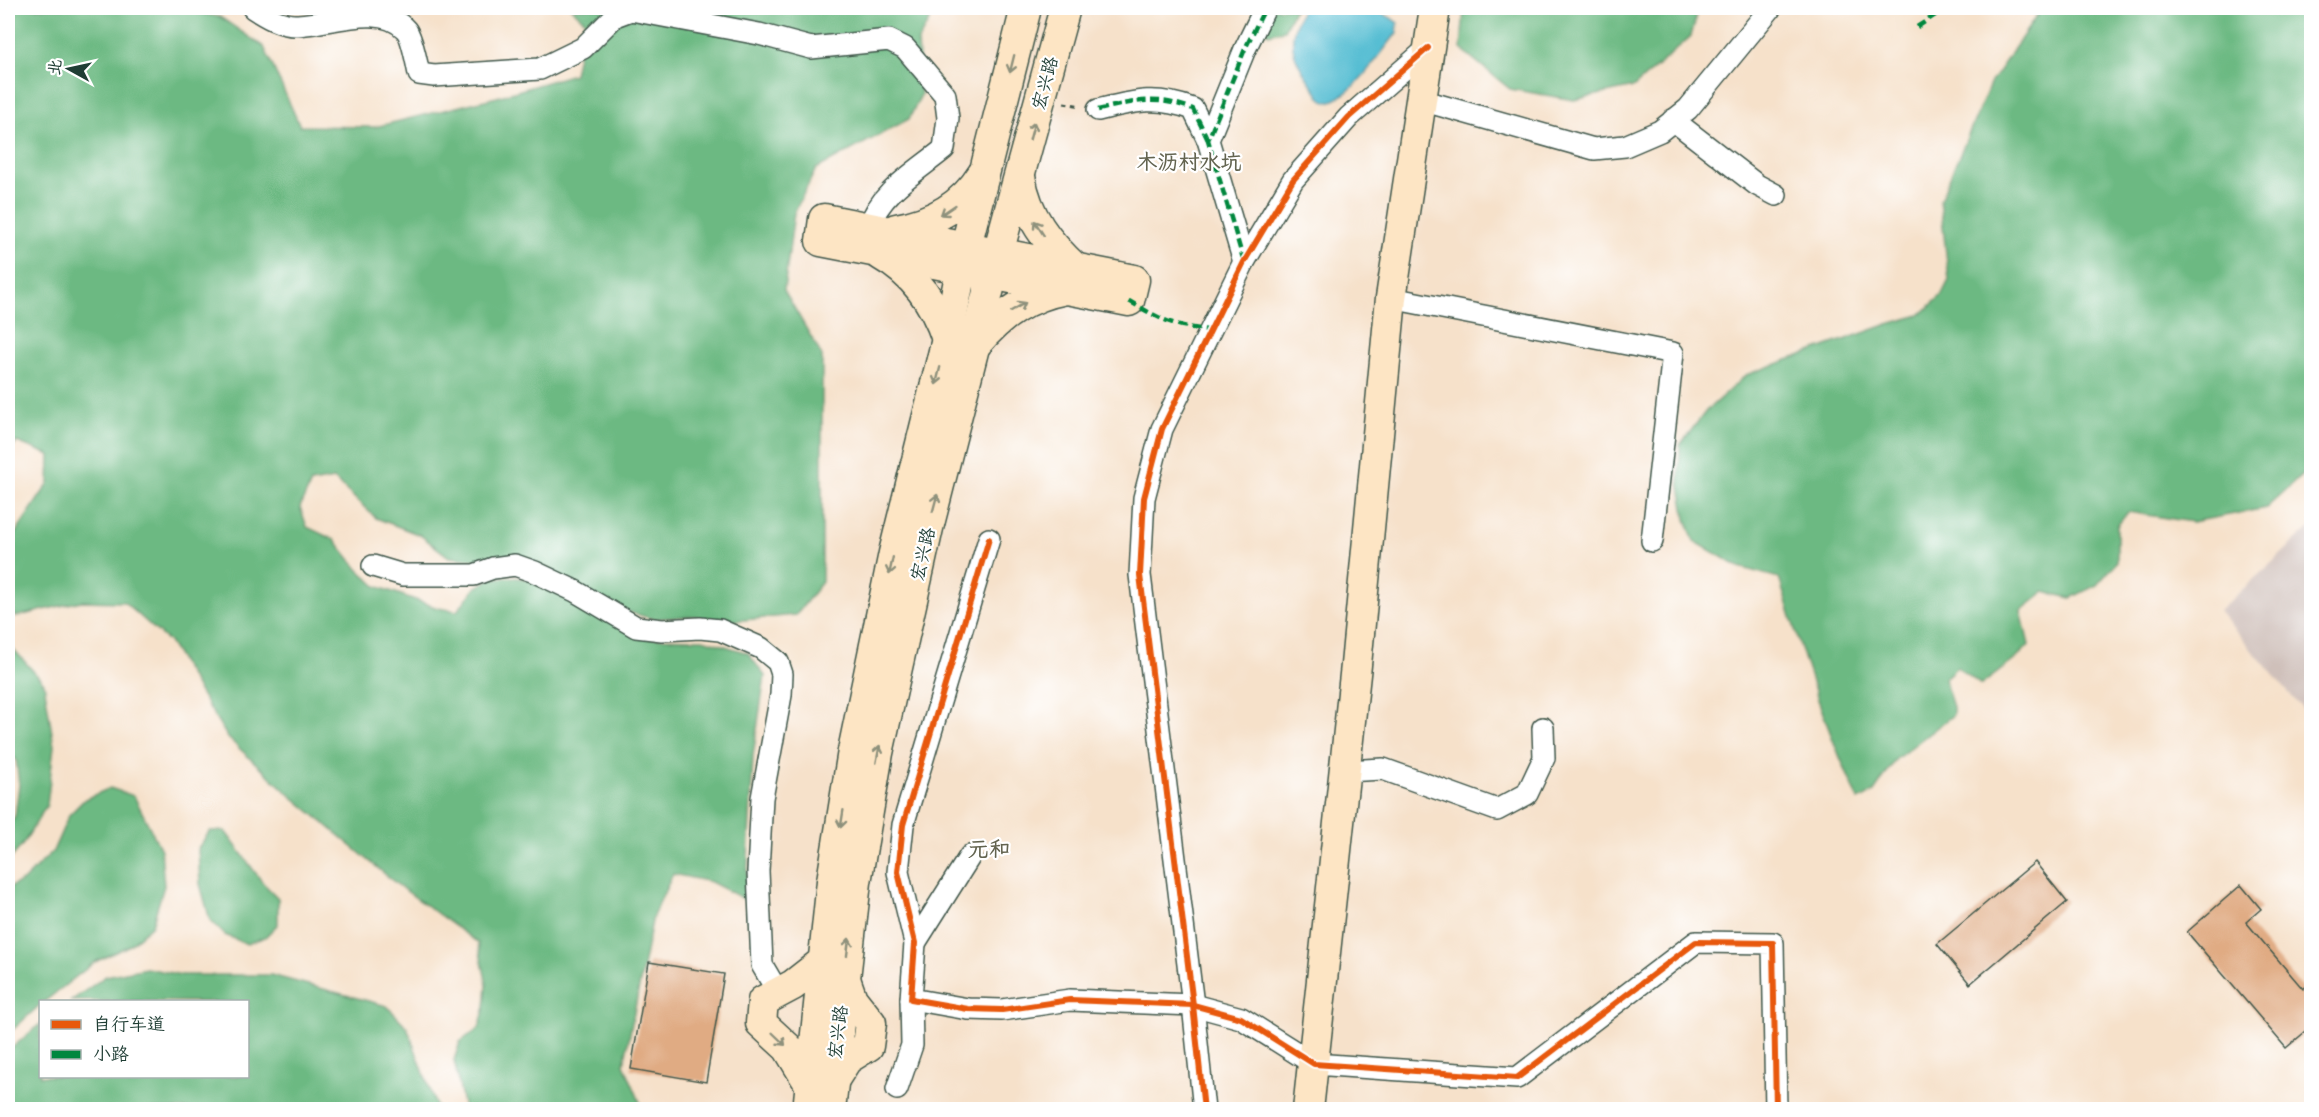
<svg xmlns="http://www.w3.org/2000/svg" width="2319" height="1117" viewBox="0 0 2319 1117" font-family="'Shantell Sans','LXGW WenKai TC',sans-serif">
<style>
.industrial{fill:#cfc0ba}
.forest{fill:#6cb982;stroke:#467b5b;stroke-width:1.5}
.water{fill:#56bed3;stroke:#3a7e84;stroke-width:1.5}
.building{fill:#e0ab83}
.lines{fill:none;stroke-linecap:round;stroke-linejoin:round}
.street-casing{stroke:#3f564a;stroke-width:24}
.secondary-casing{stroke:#3f564a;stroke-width:33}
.path{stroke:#3f564a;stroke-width:3;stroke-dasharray:4.5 4.5;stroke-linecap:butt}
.street{stroke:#fff;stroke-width:21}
.secondary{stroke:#fde5c4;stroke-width:30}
.quiet{stroke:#00873e;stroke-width:4.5;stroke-dasharray:9 4.5;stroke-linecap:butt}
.cycleway-casing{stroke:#fff;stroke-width:10}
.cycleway{stroke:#e8590c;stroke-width:6}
.oneway{stroke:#8e917c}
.labels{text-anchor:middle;stroke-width:4.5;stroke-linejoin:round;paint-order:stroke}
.street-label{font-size:18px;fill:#1f3d34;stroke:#fff}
.quarter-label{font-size:21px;font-weight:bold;fill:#636450;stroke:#fff}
</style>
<rect width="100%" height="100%" fill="#fff"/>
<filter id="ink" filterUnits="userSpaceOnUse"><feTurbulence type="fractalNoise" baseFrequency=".0167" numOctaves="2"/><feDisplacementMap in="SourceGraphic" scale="12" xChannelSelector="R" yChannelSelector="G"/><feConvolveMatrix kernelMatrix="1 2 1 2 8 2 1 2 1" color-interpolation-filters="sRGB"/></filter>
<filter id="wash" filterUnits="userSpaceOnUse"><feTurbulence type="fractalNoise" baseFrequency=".008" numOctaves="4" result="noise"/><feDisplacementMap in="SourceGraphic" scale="24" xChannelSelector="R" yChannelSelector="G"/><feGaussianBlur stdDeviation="1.35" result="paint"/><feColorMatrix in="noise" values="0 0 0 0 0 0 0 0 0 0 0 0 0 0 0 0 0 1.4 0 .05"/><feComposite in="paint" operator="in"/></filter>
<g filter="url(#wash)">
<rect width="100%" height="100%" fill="#f6e1ca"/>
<polygon class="industrial" points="2311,527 2311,719 2219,611"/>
<g class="forest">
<polygon points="8,8 175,8 220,17 264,47 300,126 375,127 497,97 574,74 585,21 571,8 936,8 918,41 921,95 909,119 816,169 794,213 784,290 822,356 822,582 796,615 722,622 695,616 653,619 622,610 487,561 449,557 420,535 376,518 334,479 311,483 300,507 307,527 335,540 358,569 376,586 438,608 457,611 475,588 492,578 512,577 534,580 649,638 703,639 748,653 765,676 753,756 746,900 711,882 673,874 653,916 624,1064 643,1109 464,1109 454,1060 460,1042 479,1028 485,1007 487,985 478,943 398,885 289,794 228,738 169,642 124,602 81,601 15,617 8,606 8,544 49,483 50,455 17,442 8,451"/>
<polygon points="1259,8 1295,8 1284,30 1269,34 1250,24"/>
<polygon points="1464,8 1699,8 1691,36 1634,87 1574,100 1510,89 1461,49"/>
<path d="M2042 8H2311V467L2266 508 2192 522 2128 512 2117 526V562L2097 585 2071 598 2044 592 2021 611 2029 645 2017 658 1981 685 1957 667 1944 679 1953 707V715L1896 759 1874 792 1859 800C1825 729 1802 653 1779 578L1739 567 1694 541 1686 519 1679 481 1680 445 1706 411 1746 375 1888 324 1920 315 1941 296 1949 280 1940 200 1991 82Z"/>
<polygon points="8,643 44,683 54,746 47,805 23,844 8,862 8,826 15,816 19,785 16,759 8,755"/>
<polygon points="110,788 134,796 161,850 164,886 152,925 130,945 95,962 45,1001 40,1002 40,1005 8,1034 8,888 23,881 53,851 69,815 85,799"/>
<polygon points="210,831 225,831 263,883 278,898 278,924 265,937 247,944 225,935 210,920 200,884 198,848"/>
<polygon points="146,968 182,975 271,975 387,1006 407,1027 437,1109 8,1109 8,1051 40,1024 40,1076 248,1076 248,1002 71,1001 106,976"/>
</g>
<path class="water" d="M1303 8C1337 7 1370 1 1398 23L1397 33C1381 52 1351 100 1326 102L1320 97C1298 63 1281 49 1303 8Z"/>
<g id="blocks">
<g class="building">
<polygon points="2035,862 2067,902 1970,984 1937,944"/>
<polygon points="2241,885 2261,909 2246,922 2303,989 2312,982 2312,1026 2286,1048 2187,932"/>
<polygon points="649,962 724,974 706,1082 631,1069"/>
</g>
</g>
</g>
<g filter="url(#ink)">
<use href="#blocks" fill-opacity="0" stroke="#3f564a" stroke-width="1.5"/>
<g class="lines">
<defs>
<g id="street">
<path d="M253 8C265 16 280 25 295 25 327 25 381 1 406 30 412 37 417 64 419 74L434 76 540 69 583 48 615 16 631 10 759 34 811 48 889 40 905 48 945 95 948 118 944 149C916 172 880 192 869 227"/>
<polyline points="1421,100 1594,149 1625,146 1660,131 1688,109 1770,9"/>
<path d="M1098 110C1135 101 1155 95 1193 109L1208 140"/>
<polyline points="1673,120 1757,185 1776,195"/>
<polyline points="1244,262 1208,140 1245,49 1265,8"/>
<polyline points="1391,298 1673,353 1652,541"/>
<polyline points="989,539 903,825 898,872 915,943 911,999 968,1009 1002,1010 1070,1000 1193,1005 1241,1018 1314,1064 1517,1078 1696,942 1773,943 1776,1110"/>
<polyline points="373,566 403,575 474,575 493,568 515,565 535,572 575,591 636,627 662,630 700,628 720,630 761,648 778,662 782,674 781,695 762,798 758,871 762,965 779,994"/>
<polyline points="1345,771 1383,769 1497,810 1527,794 1544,758 1543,728"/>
<polyline points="915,943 970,856"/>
<polyline points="897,1089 912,1045 911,999"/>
<polyline points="1204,1110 1193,1005 1140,575 1144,498 1162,429 1244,262 1293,180 1349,117 1428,48"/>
</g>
<g id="secondary">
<path d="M1020 177C1027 217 1047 242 1076 269"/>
<polygon points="824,219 1134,280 1129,301 821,241"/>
<path d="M896 229C932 223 962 207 982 175"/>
<path d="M881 255C915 274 935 303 947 339"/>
<path d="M976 344C1000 315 1028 296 1066 289"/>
<polyline points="833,1081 847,1059 868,1046 871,1023 852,999 845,979"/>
<polyline points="811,1086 788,1048 761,1023 763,1001 793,985 825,960"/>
<polyline points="808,1110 832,881 853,751 894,553 947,339 966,246 1026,8"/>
<polyline points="830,1110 856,882 878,753 928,528 998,253 1065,8"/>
<polyline points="1308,1110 1356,665 1391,298 1435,8"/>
</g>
</defs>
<use href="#street" class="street-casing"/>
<use href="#secondary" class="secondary-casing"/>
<polyline class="path" points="1064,103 1081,106"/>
<use href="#street" class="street"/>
<use href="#secondary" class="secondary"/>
<g class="quiet">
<polyline points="1917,27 1937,14 1942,8"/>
<path d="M1098 110C1135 101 1155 95 1193 109L1208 140"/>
<polyline points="1244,262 1208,140 1245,49 1265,8"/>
<path d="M1129 301C1160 319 1174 327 1210 330"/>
</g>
<defs>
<g id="cycleway">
<polyline points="989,539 903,825 898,872 915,943 911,999 968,1009 1002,1010 1070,1000 1193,1005 1241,1018 1314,1064 1517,1078 1696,942 1773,943 1776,1110"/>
<polyline points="1204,1110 1193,1005 1140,575 1144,498 1162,429 1244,262 1293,180 1349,117 1428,48"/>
</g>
</defs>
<use href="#cycleway" class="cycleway-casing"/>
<use href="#cycleway" class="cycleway"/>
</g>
<defs><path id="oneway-shaft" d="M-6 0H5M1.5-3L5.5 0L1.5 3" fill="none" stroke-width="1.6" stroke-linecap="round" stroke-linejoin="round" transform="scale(1.5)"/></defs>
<g class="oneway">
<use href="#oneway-shaft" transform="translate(1012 64) rotate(104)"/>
<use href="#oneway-shaft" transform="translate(1032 131) rotate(-75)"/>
<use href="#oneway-shaft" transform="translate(948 210) rotate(146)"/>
<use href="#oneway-shaft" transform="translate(1039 228) rotate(-123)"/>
<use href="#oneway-shaft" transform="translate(1018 307) rotate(-30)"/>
<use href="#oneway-shaft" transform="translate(938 376) rotate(104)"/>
<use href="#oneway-shaft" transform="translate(935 503) rotate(-75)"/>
<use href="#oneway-shaft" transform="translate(891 566) rotate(102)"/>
<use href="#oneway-shaft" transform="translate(878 754) rotate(-79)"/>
<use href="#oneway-shaft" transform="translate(842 819) rotate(99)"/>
<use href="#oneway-shaft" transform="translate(848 947) rotate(-83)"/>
<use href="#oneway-shaft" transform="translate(779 1039) rotate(44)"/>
</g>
</g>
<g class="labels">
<g class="street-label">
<text transform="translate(1045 83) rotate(-75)" y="6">宏兴路</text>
<text transform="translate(923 554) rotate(-77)" y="6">宏兴路</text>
<text transform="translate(838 1032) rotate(-83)" y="6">宏兴路</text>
</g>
<g class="quarter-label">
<text x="1189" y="169">木沥村水坑</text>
<text x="989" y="856">元和</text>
</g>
</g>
<rect width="2319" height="1117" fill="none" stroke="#fff" stroke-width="30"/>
<rect x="39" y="1000" width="210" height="78" fill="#ffffff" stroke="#a5b1ae" stroke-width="1.5"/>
<rect x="51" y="1020" width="30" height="9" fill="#e8590c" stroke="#a5b1ae" stroke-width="1.5"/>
<text x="93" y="1030" font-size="18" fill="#1f3d34">自行车道</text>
<rect x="51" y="1050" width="30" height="9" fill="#00873e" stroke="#a5b1ae" stroke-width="1.5"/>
<text x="93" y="1060" font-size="18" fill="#1f3d34">小路</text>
<g transform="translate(69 69) rotate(278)" stroke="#ffffff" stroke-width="4.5" paint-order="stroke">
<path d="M0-4.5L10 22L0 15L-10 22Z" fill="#1f3d34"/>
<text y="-9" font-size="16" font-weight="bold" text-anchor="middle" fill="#1f3d34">北</text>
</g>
</svg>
